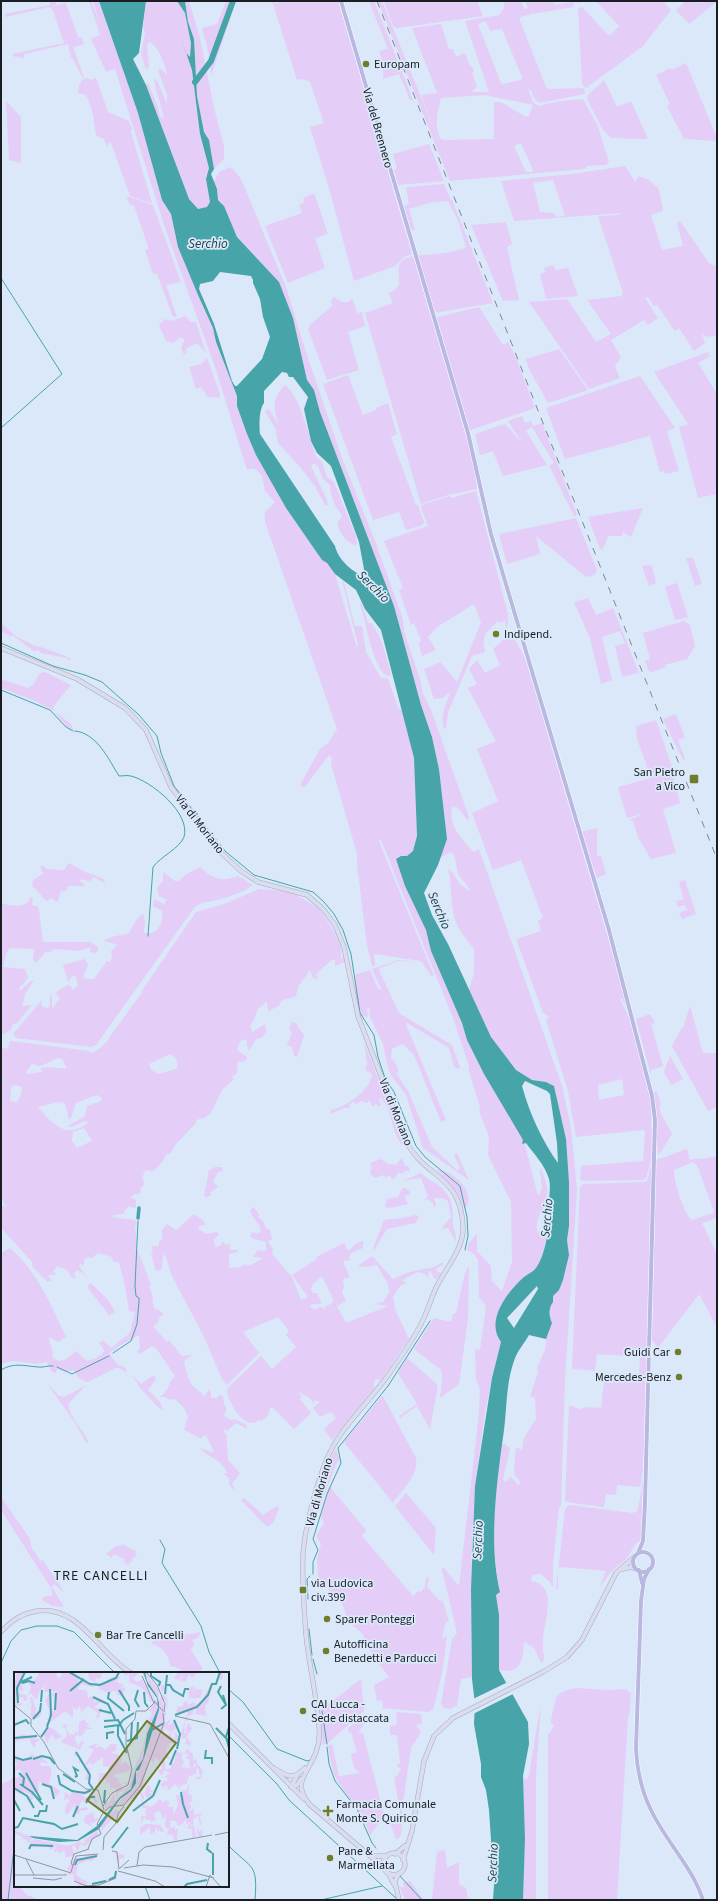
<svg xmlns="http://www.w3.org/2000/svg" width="718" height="1901" viewBox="0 0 718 1901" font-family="'Source Sans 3',sans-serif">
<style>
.green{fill:#e4cdf7;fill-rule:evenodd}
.water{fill:#47a4a9;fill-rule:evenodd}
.pier{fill:#dbe8f9}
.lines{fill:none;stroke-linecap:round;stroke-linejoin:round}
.stream{stroke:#47a4a9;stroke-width:1}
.canal{stroke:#47a4a9;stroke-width:3.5}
.river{stroke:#47a4a9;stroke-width:6}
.secondary-casing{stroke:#a0acbc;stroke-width:5}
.primary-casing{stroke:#fff;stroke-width:5}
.secondary{stroke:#dbdcf0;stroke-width:4}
.primary{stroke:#b8b8e0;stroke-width:4}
.rail{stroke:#7e8793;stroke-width:1;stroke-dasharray:7 7;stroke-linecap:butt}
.poi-dot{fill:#6e7d2b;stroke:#dbe8f9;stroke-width:1.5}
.labels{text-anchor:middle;stroke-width:3.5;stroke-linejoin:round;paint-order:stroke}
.poi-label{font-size:12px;fill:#191e24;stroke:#dbe8f9;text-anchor:start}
.street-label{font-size:12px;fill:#191e24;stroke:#dbe8f9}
.water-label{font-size:13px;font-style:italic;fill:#1a4548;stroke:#dbe8f9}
.quarter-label{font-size:14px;letter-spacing:1px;fill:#191e24;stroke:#dbe8f9}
.inset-river{fill:none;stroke:#47a4a9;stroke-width:2}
.inset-road{fill:none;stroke:#8d97a4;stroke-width:1}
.view{fill:#6e7d2b;fill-opacity:0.15;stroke:#6e7d2b;stroke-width:2}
.inset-edge{fill:none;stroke:#191e24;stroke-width:2}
</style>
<rect width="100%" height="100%" fill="#dbe8f9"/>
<g class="green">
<polygon points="49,1 55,1 57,5 66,3 78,37 81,37 84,44 73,47 84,78 82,77 73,59 71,58 68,44 24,54 24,58 15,57 12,54 64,43 53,11 49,7 6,17 5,14 50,5"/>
<path d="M89 1H91L99 22 93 1H99L138 113 162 200 171 214 178 247 198 295 213 328 216 342 237 396V406L247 434 256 455 286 508 322 560 327 563 335 574 357 648 358 645 342 580 344 582 355 626H362L366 652 381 678 388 679 398 707 402 711 414 757 417 836 413 851 407 856H401L396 859 405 886 426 930 431 951 462 1023 467 1040 484 1074 523 1140V1144L526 1143 525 1145 538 1196 542 1189 540 1170 541 1169C545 1179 549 1187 547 1197 545 1209 533 1220 538 1233L547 1230 544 1250 536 1269 510 1291 497 1337 501 1342C471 1450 469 1565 472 1677L461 1679 457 1705 451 1709 444 1708 441 1704 452 1639 457 1633 442 1570 443 1567 459 1586 478 1423 480 1390 476 1379 475 1349 480 1350 486 1306 479 1297 478 1260 474 1254 467 1250 468 1244 477 1234V1251L491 1266 492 1281 502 1291 512 1262 511 1202 488 1155 489 1136 479 1111 480 1107 468 1068 469 1066 453 1018 381 840H379L380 844 434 976H431L421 961 374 954 375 966H372L367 945 357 864V854L331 764 332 758 329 755 304 788 300 785 320 749 328 743 337 729 265 522V515L264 513 275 502 265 491 262 476 254 468 247 470 215 367 165 228 115 69 106 72 91 39 100 35Z"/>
<path d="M146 1H158L160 3V1H177L185 13 191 43 190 57 186 53 182 39 192 70 200 134 209 168 206 179 210 202 207 208 198 209 189 199 146 85 148 83 158 107 160 117 164 119C162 105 155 92 154 78 161 84 162 95 167 103V94L158 71 160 68 167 75C166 66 158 46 150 42L147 44 149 67 146 70 141 53 145 34 143 28Z"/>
<polygon points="185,1 189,1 200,38 214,108 224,146 224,159 214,169 209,140 204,132 197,96 194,39 188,22"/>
<polygon points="226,1 236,1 211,76 210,59 202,28 217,24"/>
<polygon points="272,1 274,1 275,4 282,1 338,1 412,254 404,257 395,266 354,281 329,188 310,127 324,123 310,82 303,79 297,80"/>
<polygon points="369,1 374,1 413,100 410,100 399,74 383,79 383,64 379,51 388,49"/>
<path d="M378 1H382L447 161 421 95 437 93 412 28 441 24 449 49H453L456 57 465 53 470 66H472L474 72 472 73 477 86 472 92H489L465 21 499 15 504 8V1H521L524 9 528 8 525 1H553L555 5 579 1 580 3 573 2 574 7 537 13 536 14 533 13 519 18 546 87 549 89 584 88 585 94 539 103 534 98 531 90 528 89 533 102 538 106 561 101 583 99 597 124 609 162 606 165 587 166 585 169 450 181ZM486 21 490 31 502 29 522 77 521 80 502 84 501 83 478 24ZM485 95 533 105 529 116 526 117 501 102H494V139L442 140C433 130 438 111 441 98ZM521 143 533 170 532 172H526L514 146Z"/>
<polygon points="384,1 477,1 483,16 397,28 393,26"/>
<polygon points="596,1 663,1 671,10 643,46 586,88 582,84 578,8 582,7 608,35 610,35 619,26"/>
<polygon points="686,1 697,3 713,1 715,3 689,24 676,10"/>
<polygon points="686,63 717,138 717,141 684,139 667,106 670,104 656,75 670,68 671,70"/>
<path d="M87 78 91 80 96 78 108 112 129 121 132 129 131 132 152 203 140 200 130 196 111 143H108L107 148 104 139 96 136C94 121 93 108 86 95L78 93 79 86 82 80Z"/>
<polygon points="604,80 617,107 631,101 648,139 611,138 603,130 587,99 588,95"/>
<polygon points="6,101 21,117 21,163 9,160"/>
<polygon points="429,144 444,181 398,185 394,170 397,168 393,154"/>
<path d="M625 166 635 182 639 176 649 180 659 189 663 211 651 215 662 250 683 246 677 223 680 221 709 263 717 266V335L707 337 702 334 705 343 694 351 679 328 675 331 657 305 654 306 648 297 645 298 658 318 648 325 644 320 611 340 621 357 615 366 620 378 589 389 529 302 567 299 596 342 611 334 587 300 622 296 623 293 598 216 618 215 623 213 514 221 501 181 572 174ZM553 180 565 216 556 217 554 213 540 212 533 183Z"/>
<path d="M230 167 233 169 241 179 286 287 306 352 342 458 375 541 403 619 404 631 421 682 422 691 431 710 469 817 468 821 459 809 452 806C450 823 453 827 463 840 467 845 470 849 474 852L479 849 562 1086 571 1128 577 1191 565 1380 561 1505 559 1508 553 1565V1588L550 1582 541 1574 532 1575 531 1581C558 1585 545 1619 543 1638 542 1645 544 1653 544 1660L541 1663 534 1648 524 1642C523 1659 521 1675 499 1670V1615L496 1595 500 1591C490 1550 495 1487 501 1445L505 1444 510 1449 503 1479 505 1482 511 1477 518 1485 521 1482 515 1476 514 1468 516 1447 522 1450 524 1438 536 1419 535 1398 530 1396 538 1373 537 1368 545 1350 546 1339 552 1323C549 1316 548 1309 553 1302V1296L556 1293 569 1255 567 1240 569 1226V1182L566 1139 554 1086 546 1082 532 1080 516 1070 491 1037 469 990 474 973V949C470 943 463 936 459 929 449 911 453 887 448 868L453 873 459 883 470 892C468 883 461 881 458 873 455 865 458 859 451 852L439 858 447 839 439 769 432 737 421 705 394 606 320 412 314 390 307 380 293 318 279 282 237 237 224 206 218 200 217 189 214 182 219 172Z"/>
<path d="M444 184 451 200H452L493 303 434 313 417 255C427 256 460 252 466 247L458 220 448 201 432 202 409 209 415 230H411L404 206 409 204 406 187Z"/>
<polygon points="314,193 328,234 315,238 325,268 288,283 265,226 302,213 299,205 305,202 303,198"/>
<polygon points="126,196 153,205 181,282 166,285 177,317 173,317 157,274 153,274 145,250 149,249 134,206 130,205"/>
<polygon points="506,222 512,244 507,247 519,300 503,301 471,225"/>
<path d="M413 256 473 460 477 489 448 495 421 504 365 313 393 303 388 293 395 290 399 285C400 270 393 261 413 256Z"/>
<polygon points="553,265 556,270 568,268 578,296 546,299 540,274 545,272 544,268"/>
<polygon points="334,297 342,302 349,302 351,299 353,300 357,313 362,312 365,326 348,332 359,370 327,380 308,329 310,325 332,306 331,300"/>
<polygon points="479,307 503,345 508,342 516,358 535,408 471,430 469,429 437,319 438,317"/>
<polygon points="186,316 190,322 196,322 206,353 197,343 186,349 186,355 183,353 181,347 185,339 180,338 173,343 166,341 159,325 165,319 171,321"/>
<polygon points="559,349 588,390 548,403 529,369 526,359"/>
<polygon points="708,352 710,356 698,363 717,394 717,494 698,498 679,427 688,424 654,372"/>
<polygon points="207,358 220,394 220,398 208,397 201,387 196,389 189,367 201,364"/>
<polygon points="348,375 363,415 376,410 376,408 388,403 397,434 391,437 416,505 418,505 424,522 423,525 406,530 399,512 373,520 323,384"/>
<polygon points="640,376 675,428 667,431 679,471 665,474 664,471 660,472 650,436 565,459 546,408"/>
<path d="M285 385C299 393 310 440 316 456L322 462 327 477 334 482 356 536 357 545C349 545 338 532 338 524 338 521 341 519 342 515 335 507 330 496 330 485L323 479 318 466 313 463 311 466 327 500 328 505H325L315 486 301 468 278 443 275 428 265 411 269 409 278 424C274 407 271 399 285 385Z"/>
<polygon points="522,416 525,423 531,421 533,426 542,423 577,515 574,516 549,465 554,463 532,427 526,431 547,465 503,476 493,451 480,455 475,434 505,424 522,443 508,421"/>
<path d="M476 491 508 614V624L506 630 505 620 500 623 498 621C486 633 481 633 485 652L472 656 448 712 446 728 444 729C439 716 447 703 451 691L443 698 434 699 424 669 440 662 457 682 481 622 474 604 437 627 428 637 436 650 422 656 419 644 421 640 414 623 411 625 399 590 403 588 384 541 428 526 421 508 422 505 449 496 452 498Z"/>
<polygon points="643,508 631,537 623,532 622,536 608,536 603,549 600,549 588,517"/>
<polygon points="576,518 597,570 594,575 586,577 536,536 540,554 507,564 499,534"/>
<polygon points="686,558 692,558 694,560 702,584 695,586"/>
<polygon points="649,565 652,566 656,583 649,586 642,566"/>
<polygon points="677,583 688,617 675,620 665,587"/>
<polygon points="588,598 596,615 613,608 639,673 622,677 615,646 625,643 620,631 602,637 612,680 601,684 590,638 574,602"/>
<path d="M361 602 368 623H372L382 642 391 674 390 676 384 674C370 656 367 625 360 604Z"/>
<polygon points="684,621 690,625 695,646 687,659 665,665 666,667 652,672 649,671 645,661 650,659 643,633"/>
<polygon points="1,623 17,637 35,646 38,646 70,658 71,661 66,658 41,653 38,650 34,651 12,635 11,637 1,631"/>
<path d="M508 636 514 638 525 658 632 1019 622 998 620 999 633 1026 651 1102 652 1158 646 1178 642 1180 582 1181 580 1179 581 1166 643 1161 645 1132 644 1130 576 1137 568 1091 546 1020 548 1018 547 1015 543 1013 516 939 541 931 538 921 543 918 521 860 493 870 472 813 498 801 477 749 496 741 468 688 477 684 469 669 477 660 485 673 500 665 493 649ZM622 1079 624 1095 599 1100 598 1085Z"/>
<path d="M45 672 71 685C65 692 59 699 53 707L54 711 71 724 74 730 69 729 54 711 35 701 1 688V679L28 688 34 684 40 673Z"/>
<polygon points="676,714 685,738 678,740 685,759 683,760 663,719"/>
<polygon points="656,720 672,767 650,774 637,739 636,726"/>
<polygon points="672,772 680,803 663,809 676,853 651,859 638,837 633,821 629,820 643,814 627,818 618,787"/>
<polygon points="597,828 597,856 601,856 606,874 597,878 581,832"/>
<path d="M69 863 83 871 104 879 105 883 93 877 92 880 88 881 82 879 79 881 86 885C79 888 72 884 67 887V890L64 892 61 890 58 901H54L53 898 46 901 35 888 32 887 33 880 43 874 40 866H44L46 869 64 870Z"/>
<path d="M200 867C212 879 222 882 238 876L253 885C244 892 229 897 217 900 208 902 201 902 194 908L96 1045 91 1047 16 1038 13 1034 42 1000 41 1004 43 1007 48 1008 50 1005V997L52 994V1009L60 998 55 993 67 985 71 986 72 990 78 985 76 977 73 975 68 982 63 965 85 959 88 965 83 976 85 979H94L107 961 110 962 112 957 111 951 118 945 104 941C110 935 121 936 129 933L137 919 143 914 145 920 144 933C158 935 164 923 162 911L153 906 154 899 164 904 167 900 159 896 157 888 163 881V872L175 881H179L185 875Z"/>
<polygon points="685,880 696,914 682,919 679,913 687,910 685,905 678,907 676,901 684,900 679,882"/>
<path d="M259 889 282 891 297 895 319 909 332 928 341 946V958H346L347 961 335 966V960H332L316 974 318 979 313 978 310 970 298 987 296 996C290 1000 281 997 279 1006L268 1011 267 1001 257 1010 256 1015 250 1027 253 1032 265 1024 266 1032 262 1038 256 1039 249 1051 247 1045V1039L240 1041 237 1050 247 1057 246 1060 241 1062 238 1061 237 1073 232 1077 234 1079 222 1090 211 1113 204 1118 196 1120V1123L176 1144 170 1154H166C163 1162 158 1168 151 1172V1170L145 1171 142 1178 145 1184 141 1187 140 1194H134L131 1198 136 1200V1207L134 1208 128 1206 123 1214 114 1215 111 1217 135 1220 137 1224 135 1226 137 1244 135 1248 138 1251 151 1285 149 1287 152 1293 153 1300 150 1301H153L154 1308 162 1312 163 1316H160L157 1324 153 1326 167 1342 169 1340 182 1356 193 1355 186 1359 184 1362C186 1370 188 1381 194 1387 197 1390 201 1392 204 1396L209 1390 211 1393V1398H217L219 1395 223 1396 224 1405 227 1408 224 1416 231 1420 235 1419 246 1425 247 1429 236 1423 227 1431 224 1429V1432L227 1435C226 1443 228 1451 228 1460L240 1473 232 1484 236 1492 229 1485V1478L223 1473H227C220 1457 209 1459 200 1448L211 1452H214L206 1435 203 1436 201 1439 184 1430 188 1417 184 1408 175 1399 169 1400 165 1397H160L167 1390 171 1380 175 1376 156 1348 152 1346 140 1354 137 1352 140 1348 139 1335C129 1340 119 1346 109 1353L117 1364 126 1368V1372L119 1368H115L88 1382C82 1381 76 1376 74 1370L65 1372 57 1369 56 1373 52 1372 47 1362 37 1364 13 1361 1 1364V1253L10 1248C37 1271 51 1305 66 1337L58 1342 50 1337 49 1340 53 1352 52 1357 59 1361 65 1360 76 1351 87 1361 96 1358 105 1351 99 1343 103 1340 111 1348 130 1333 135 1312 129 1311 124 1281 119 1263 113 1261 112 1257 98 1253 94 1256V1258L88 1257 84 1259V1266L81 1264 79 1266 90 1281 82 1272 79 1273V1270L76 1271 74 1274 76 1279C70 1278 70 1274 67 1270L57 1266 53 1272 57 1274 48 1276 52 1281 47 1282 32 1266V1264L34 1265 32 1262 1 1228V1206L6 1207 1 1197V1049L5 1047 7 1050 10 1041H12L89 1051 92 1053C98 1050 109 1042 110 1036L141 994 143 989 196 912 227 903ZM170 1054 176 1058 178 1068 159 1074 151 1070 149 1064ZM59 1058 62 1059 67 1068C57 1069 50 1066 40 1068L43 1072 26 1074 27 1070 32 1064C35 1064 37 1066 39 1066 43 1067 52 1059 59 1058ZM16 1085 22 1087C22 1093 21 1097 16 1102L10 1101 11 1086ZM97 1095 102 1098 101 1101 87 1106 85 1116 68 1126 71 1127 85 1121 89 1122C67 1140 53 1125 38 1107L57 1102 65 1103 69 1120 71 1118 76 1103ZM84 1128 92 1141 77 1148 72 1141 73 1132Z"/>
<path d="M1 897 2 903C11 907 29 908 30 897L33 898 32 905 37 906 39 909 43 942H90L98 947 97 953 90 952 91 947 78 951 54 949 48 953 46 951 36 963 33 959 34 949 10 948 6 953 3 967 25 969 28 978 19 988 20 991 31 981 34 980 25 994 22 1006 32 1005 17 1023 13 1024 11 1030 1 1035Z"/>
<polygon points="399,960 419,962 399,961 380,968 379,970 399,1013 452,1045 460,1067 459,1069 454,1067 449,1048 446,1046 405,1022 446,1120 441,1122 414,1055 403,1044 392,1049 391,1058 395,1062 399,1072 396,1073 408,1091 432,1147 458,1171 460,1168 454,1155 457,1153 469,1180 423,1148 406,1095 391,1075 387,1064 383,1044 370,1017 369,1007 367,1008 368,1017 360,1015 356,999 355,977 357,974 370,970 378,989 382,990 372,969"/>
<polygon points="690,1006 703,1053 717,1053 717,1107 708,1111 672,1046 682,1027 683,1028"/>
<polygon points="650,1014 655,1023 651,1024 663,1066 651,1070 651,1075 636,1019"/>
<polygon points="292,1022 297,1023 298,1027 304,1035 297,1057 294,1056 292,1047 287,1045 292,1033 289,1029"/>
<path d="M364 1042 405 1147C390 1136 395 1113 381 1098L379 1099 381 1105 379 1107 375 1103V1106H372L369 1100 367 1103 361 1101 356 1104 354 1102 349 1104 350 1108H344L330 1114 331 1110C346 1107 370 1091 372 1074L365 1070 367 1064Z"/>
<polygon points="670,1056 683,1079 671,1085 664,1072"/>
<polygon points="654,1092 657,1092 661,1105 659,1106 661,1114 672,1134 661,1152 658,1154"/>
<path d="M687 1149 690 1160 698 1158 701 1159 717 1156V1218L702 1223 717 1254V1327L699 1294 658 1348 652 1340 656 1160ZM693 1162 697 1165 714 1211 713 1213 692 1220C684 1214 674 1182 674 1172V1170Z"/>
<polygon points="402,1158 405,1166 409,1167 410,1171 405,1171 402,1174 398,1172 394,1180 389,1175 386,1178 383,1175 376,1178 372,1176 370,1171 372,1168 370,1163 381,1159 388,1164 396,1165"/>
<polygon points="652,1162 643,1469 640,1487 617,1485 616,1495 606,1494 604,1507 566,1502 565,1499 569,1405 580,1409 588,1407 601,1408 604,1382 613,1383 614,1373 639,1374 640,1357 597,1354 595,1371 573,1369 572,1367 580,1187 583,1184 645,1182 647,1181"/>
<polygon points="215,1167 222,1167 223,1172 219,1171 213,1181 218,1187 211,1192 211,1196 206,1197 204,1196 209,1170"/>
<path d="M436 1169C452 1170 478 1192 465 1209L456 1191Z"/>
<path d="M421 1173C425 1178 431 1180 436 1183 451 1194 453 1204 453 1221 453 1228 457 1235 456 1242L448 1228 441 1229 451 1217 448 1201 441 1198H434L436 1205 435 1208 432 1202 428 1199 424 1200 428 1196 421 1178 403 1181Z"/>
<polygon points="402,1188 406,1188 410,1192 410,1195 406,1195 405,1198 408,1204 390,1208 385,1207 387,1199 398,1197"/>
<path d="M254 1207 260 1216H257L263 1221 266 1228 270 1230 272 1239 268 1242 273 1249 272 1254 292 1277 301 1300 308 1297 292 1275 317 1259 316 1257 344 1243 348 1251 357 1243 363 1241V1248L351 1253 349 1258 350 1261 346 1260 343 1262 349 1275V1278H345L343 1280 344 1287 342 1292 346 1301 337 1306 346 1323 388 1306 375 1304 383 1302 389 1293 388 1284 377 1265 362 1267 358 1266 372 1256 393 1279C400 1276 407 1272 414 1271 425 1268 431 1270 441 1263L445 1264 437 1268 436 1271 442 1273 435 1280 430 1270 427 1278 425 1274 418 1272 404 1279V1282L407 1283 400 1286 393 1297 395 1307H394L409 1339 381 1380 377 1379 374 1381V1389L332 1440 324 1429 336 1418 331 1412 320 1417 313 1408 320 1402 314 1400V1404L310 1398 298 1392 302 1397 300 1399 311 1413 294 1429 273 1408H270L268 1416 261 1421 258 1420 255 1423C240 1424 232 1405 227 1394L228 1388 261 1356 272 1369 296 1347 286 1335 289 1331 278 1317 243 1332 259 1353 227 1385 222 1379 204 1337 172 1276 166 1257 163 1254 162 1269 156 1271 151 1253 153 1251 151 1246H159V1241L162 1239V1230L167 1224 176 1230 194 1214 204 1221 205 1225 198 1226 199 1229 206 1234 217 1232 219 1234 214 1240 215 1246 218 1247 224 1241 225 1245 230 1244V1250H238L237 1252 229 1254V1268L241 1267 245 1264 249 1266 263 1258 253 1257 258 1250 266 1251V1242L254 1239 250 1236 252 1232 257 1234 261 1232C260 1222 252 1219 250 1210ZM322 1276 334 1301 329 1305 325 1306 326 1309 319 1307 315 1310 310 1307 312 1304H322L317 1293H313L311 1289 313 1284Z"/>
<polygon points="415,1215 419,1216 416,1223 387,1229 374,1250 373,1248 384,1220 409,1217"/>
<polygon points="469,1266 468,1319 459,1384 440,1398 442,1378 441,1370 414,1349 434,1318 451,1322 453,1314 456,1313 465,1273"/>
<polygon points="91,1283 109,1301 115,1312 109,1315 88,1288 88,1285"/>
<polygon points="407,1358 438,1385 430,1429 417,1406 400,1418 399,1416 417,1404 398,1373"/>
<polygon points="132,1375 141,1384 154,1375 156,1379 148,1390 160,1402 163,1410 159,1408 141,1389"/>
<path d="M46 1382 59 1396 64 1397 85 1386 68 1404C69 1416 82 1429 88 1441L87 1444 74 1421Z"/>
<path d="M382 1396H383L416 1458C419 1475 402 1490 393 1503L344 1442Z"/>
<polygon points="336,1449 340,1459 336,1464 310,1534 328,1462"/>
<polygon points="643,1481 641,1541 637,1542 626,1559 611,1572 599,1588 606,1571 560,1567 558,1568 558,1589 556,1589 565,1509 569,1505 632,1513 636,1512 638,1509"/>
<polygon points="329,1486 366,1530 362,1536 413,1596 419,1591 421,1592 425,1587 426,1578 429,1578 427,1587 439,1600 443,1601 449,1622 446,1622 442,1638 447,1636 442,1674 433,1710 428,1712 381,1708 383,1706 382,1700 377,1701 374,1685 389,1677 374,1657 362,1633 348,1622 343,1605 320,1580 318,1575 317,1559 321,1544 316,1536 324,1523 321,1516"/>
<polygon points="406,1493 436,1528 434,1555 395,1506"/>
<polygon points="1,1497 30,1539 31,1547 42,1563 42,1559 63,1590 64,1592 54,1584 52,1587 64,1607 52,1606 42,1600 45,1596 51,1596 53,1595 51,1588 1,1510"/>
<polygon points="244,1498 263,1515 277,1506 279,1508 273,1523 267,1527 241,1500"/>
<polygon points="124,1545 137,1552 135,1557 132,1559 132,1561 128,1565 124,1562 125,1559 113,1554 112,1558 106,1554 116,1546"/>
<path d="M200 1632 199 1637 193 1640 194 1646 192 1647 191 1650 203 1669 199 1673H182L180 1669 171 1666C167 1654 165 1648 152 1644L151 1642C167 1636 184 1636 200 1632Z"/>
<polygon points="361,1679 364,1711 329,1742 322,1745 320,1711"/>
<path d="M576 1688 608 1690 626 1689 631 1694 629 1716 628 1717 617 1900H548V1733H550L554 1725 551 1723V1720C557 1698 551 1693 576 1688Z"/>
<polygon points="541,1703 536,1775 536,1900 523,1900 525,1839 523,1778 527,1779 529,1775"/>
<polygon points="396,1712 421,1714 422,1724 416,1725 421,1732 411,1748 401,1817 394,1777 398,1775 401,1768 397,1767 398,1764 400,1763 397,1735 390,1735 390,1726 397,1725"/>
<path d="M363 1717 364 1723 360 1730 359 1734 363 1733 384 1815 370 1836C365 1815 351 1802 340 1785 332 1774 330 1760 328 1746L332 1744 339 1776 360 1773 354 1768 351 1754 357 1752 351 1732 349 1733 348 1728Z"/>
<polygon points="15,1776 15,1886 19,1886 27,1895 39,1900 1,1900 1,1784 9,1781"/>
<polygon points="399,1815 402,1828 400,1837 396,1839 388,1817"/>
<polygon points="445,1850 447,1868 459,1862 459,1884 466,1888 468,1900 432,1900 437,1852"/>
<polygon points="410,1881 424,1900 405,1900 399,1886 404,1888 403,1883"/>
</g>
<path class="water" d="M99 1H146L139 53 133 59 146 85 189 199 198 209 207 207 210 202 206 179 209 168 200 134 192 70 180 35 186 53 190 57 191 43 185 13 177 1H185L188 22 194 39 197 96 204 132 209 140 214 169 211 174 217 189 218 200 224 206 237 237 279 282 293 318 307 380 314 390 320 412 394 606 421 705 432 737 439 769 447 839 438 865 424 893 432 915 448 944 491 1037 516 1070 532 1080 546 1082 554 1086 566 1139 569 1182V1226L567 1240 569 1255 563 1280 559 1290 553 1296V1302C548 1309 549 1316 552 1323L546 1339 529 1335C524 1344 517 1351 514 1361 506 1383 507 1407 504 1430 497 1480 488 1543 500 1592L496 1595 499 1615V1670L528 1722 529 1744 523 1776 525 1839 523 1900H493L494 1885 489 1810 486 1790 481 1777V1764L474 1724 475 1704 472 1679 471 1589 475 1486 492 1378 501 1342C485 1321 507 1292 524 1277 528 1274 533 1272 536 1268 545 1255 548 1234 549 1218 550 1213 548 1208 549 1203 549 1195 551 1187 549 1179 545 1165 534 1154 526 1143L522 1144 523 1140 484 1074 467 1040 462 1023 431 951 426 930 405 886 396 859 401 856H407L413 851 417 836 414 758 381 630 365 609 356 590 335 574 327 563 322 560 286 508 256 455 247 434 237 406V396L216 342 213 328 198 295 178 247 171 214 162 200 138 113ZM220 272 251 276 253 280V283L260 299 263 317 270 337 262 359 237 386H235L232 381 214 324 199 289 200 284 213 281ZM282 372 287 373 289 377H293L308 397 304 409 311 441 317 453 331 466 359 542 364 569 363 576C351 571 338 559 335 546L260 434C259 426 259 409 264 403V391ZM525 1081 547 1091 550 1094 557 1143 558 1163C542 1141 529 1112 522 1086ZM537 1286 538 1289 514 1328 507 1318Z"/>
<polygon class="pier" points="508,1682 515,1693 473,1714 473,1699"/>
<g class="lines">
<g class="stream">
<polyline points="1,278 62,374 1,428"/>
<polyline points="1,643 53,666 85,675 102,682 139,715 157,736 161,753 174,786 225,851 254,875 313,892 324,902 334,914 343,930 351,954 360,1013 374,1035 378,1057 385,1078 394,1092 416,1146 425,1157 460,1186 467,1217 468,1236 465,1250"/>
<polyline points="1,690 50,710 66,727 73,731"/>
<path d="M75 731C97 733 109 760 119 776 123 776 127 775 131 776 151 781 191 813 184 837 180 848 160 857 153 867L148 936"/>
<polyline points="113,1353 131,1341 137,1324 139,1301 139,1298 136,1296 135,1286 138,1221"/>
<polyline points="57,1367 72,1374 109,1356"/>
<path d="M1 1370C14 1362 24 1366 38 1367 44 1368 47 1365 53 1366"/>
<polyline points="160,1540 165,1549 162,1563 201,1626 209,1652 220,1673"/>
<polyline points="313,1574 313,1562 318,1550 313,1539 327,1494 341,1463 338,1448 388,1386 430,1321"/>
<polyline points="308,1599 307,1579 310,1576"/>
<polyline points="309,1629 312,1655"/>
<polyline points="313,1659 317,1674"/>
<polyline points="1,1663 11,1641 21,1630 37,1626 57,1626 74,1632 115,1673"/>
<polyline points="228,1689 243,1702 277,1749 307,1761 310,1760"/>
<polyline points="322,1711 327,1744"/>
<polyline points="228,1735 277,1784 289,1800 397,1899"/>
<polyline points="327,1747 329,1764 335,1781 357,1809 372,1843 376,1848"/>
<path d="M228 1845C252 1870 258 1862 255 1900"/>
<polyline points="400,1876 422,1900"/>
<polyline points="145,1886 150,1900"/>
<polyline points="8,1900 15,1840"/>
<polyline points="321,1900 382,1886"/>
</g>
<polyline class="canal" points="138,1218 139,1208"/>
<polyline class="river" points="195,82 211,61 233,1"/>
<defs>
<g id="secondary">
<path d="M1 648 77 679 125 708 146 730 171 787 218 850 241 871 258 882 307 895 323 909 335 925 344 947 358 1016 406 1141C425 1179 461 1174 463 1227 464 1247 447 1267 438 1284 431 1297 428 1311 421 1324 412 1342 400 1358 389 1374 369 1403 339 1428 326 1461 316 1486 305 1527 303 1554 302 1580 304 1609 306 1635 309 1666 317 1696 319 1727 320 1735 319 1744 316 1752 308 1774 291 1782 310 1805"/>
<polyline points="623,1569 631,1567 638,1570"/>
<path d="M1 1632C12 1620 21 1614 37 1611 80 1605 99 1654 131 1673"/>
<polyline points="228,1723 304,1799"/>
<path d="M274 1768C288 1777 292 1780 305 1768"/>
<polyline points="291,1787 297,1785 301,1779"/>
<polyline points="291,1787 297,1776"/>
<polyline points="309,1804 383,1867"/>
<circle cx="394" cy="1864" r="11"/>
<polyline points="395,1854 406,1845"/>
<polyline points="372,1856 387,1856"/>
<polyline points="403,1860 412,1831 424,1761 434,1736 453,1718 543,1672 567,1657 582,1640 616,1573 635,1556"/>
<polyline points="388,1873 395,1886"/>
<polyline points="398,1874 395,1882 399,1900"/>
</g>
<g id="primary">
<polyline points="341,1 468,433 491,534 609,930 652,1096 655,1120 654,1158 645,1503 643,1541 638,1553"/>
<circle cx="643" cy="1562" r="10"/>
<path d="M649 1569 644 1579 641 1601 636 1748C637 1770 641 1790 651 1810 666 1842 692 1866 703 1900"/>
<polyline points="639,1570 642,1583"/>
</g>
</defs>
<use href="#secondary" class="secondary-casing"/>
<use href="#primary" class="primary-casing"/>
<use href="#secondary" class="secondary"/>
<use href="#primary" class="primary"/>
<polyline class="rail" points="377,1 537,408 717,859"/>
</g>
<g class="poi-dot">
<circle cx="366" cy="64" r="4"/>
<circle cx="496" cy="634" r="4"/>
<rect x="689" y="774" width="10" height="10" rx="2"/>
<circle cx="678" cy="1352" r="4"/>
<circle cx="679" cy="1377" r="4"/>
<rect x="299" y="1586" width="8" height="8" rx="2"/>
<circle cx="327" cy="1619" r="4"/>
<circle cx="98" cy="1635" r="4"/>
<circle cx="326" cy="1651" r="4"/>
<circle cx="303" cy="1711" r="4"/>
<path d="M326 1805h4v4h4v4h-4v4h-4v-4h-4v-4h4z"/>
<circle cx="330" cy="1858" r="4"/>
</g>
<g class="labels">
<g class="poi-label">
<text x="374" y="68">Europam</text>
<text x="504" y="638">Indipend.</text>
<text x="685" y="776" text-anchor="end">San Pietro<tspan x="685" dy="14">a Vico</tspan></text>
<text x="670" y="1356" text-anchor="end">Guidi Car</text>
<text x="671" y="1381" text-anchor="end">Mercedes-Benz</text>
<text x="311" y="1587">via Ludovica<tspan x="311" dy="14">civ.399</tspan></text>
<text x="335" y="1623">Sparer Ponteggi</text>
<text x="106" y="1639">Bar Tre Cancelli</text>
<text x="334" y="1648">Autofficina<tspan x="334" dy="14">Benedetti e Parducci</tspan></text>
<text x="311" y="1708">CAI Lucca -<tspan x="311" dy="14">Sede distaccata</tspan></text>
<text x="336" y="1808">Farmacia Comunale<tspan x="336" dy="14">Monte S. Quirico</tspan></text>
<text x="338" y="1855">Pane &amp;<tspan x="338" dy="14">Marmellata</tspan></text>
</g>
<g class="street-label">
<text transform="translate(378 128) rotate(74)" y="4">Via del Brennero</text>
<text transform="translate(200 824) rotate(52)" y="4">Via di Moriano</text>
<text transform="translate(396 1112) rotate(68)" y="4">Via di Moriano</text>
<text transform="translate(319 1492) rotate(-74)" y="4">Via di Moriano</text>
</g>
<g class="water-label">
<text x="208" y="248">Serchio</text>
<text transform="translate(374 586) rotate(45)" y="5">Serchio</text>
<text transform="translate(440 910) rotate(67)" y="5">Serchio</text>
<text transform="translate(546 1218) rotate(-85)" y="5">Serchio</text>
<text transform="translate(477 1540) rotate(-88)" y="5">Serchio</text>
<text transform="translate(492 1863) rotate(-88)" y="5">Serchio</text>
</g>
<g class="quarter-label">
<text x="101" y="1580">TRE CANCELLI</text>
</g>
</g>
<g transform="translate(14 1672)">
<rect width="215" height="215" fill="#dbe8f9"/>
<path d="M3 0H12L8 6 12 11 8 13 9 18 7 20 6 17 4 21 13 23V28L10 29 9 25 4 26 5 32 8 31 6 28 9 31 6 34 0 33V26L3 25 0 19 4 18 0 17ZM26 0H42L44 7 48 4 47 1 59 0 66 5 62 14 68 9 67 4 76 12 82 10 90 13 94 7 104 3 106 6 102 10 110 13 107 16 112 15 109 22 110 25 102 22 104 20 98 19 96 23 95 18 92 20 85 17 84 11 78 15 67 12 63 17 73 19 74 26 78 24 81 28 80 32 83 28 93 31H85L80 36 88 37 85 45 81 46 84 41 74 34 67 40 66 33 63 38 59 35V46L51 39 33 53 31 52 36 48 32 46H36L34 42 36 39 31 29 35 22 38 27 36 34 40 40V25L37 22 44 19 31 20 30 15 34 14 31 13 24 22V26L21 27 17 21 14 23 17 15 14 10H19ZM74 0H89L86 7 82 6 81 10 75 7ZM110 0H125L121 5H118L123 10 128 8 139 29 136 30 134 22 130 23 133 21 128 16 115 10V2L110 4ZM131 0 144 17 145 29 149 22 152 27 151 17 147 21V13H150L151 17 152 13 154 38 152 28 148 29 152 41 150 53 157 46 154 54 160 50 162 56 157 61 156 58 154 59 153 56 152 59 150 54V61L155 63 156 59 160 70 161 60 165 65V70L162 71H155V75L153 74 152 80 157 89V92H153L156 91V87L150 86 152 98 156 96 157 99V92L161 91V86H164L161 85 162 80 170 81 167 84 170 90 166 98 170 94 171 98V95L176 97 175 87 171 86 175 83 172 81 171 84V80L173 77 179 82V89L181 87 183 90 182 93 180 91 179 96 184 92 189 100 186 107H182L181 104 182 106 186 104 185 99 183 101 185 99 183 95 182 102 175 104 172 113 170 111 167 115 165 110 166 117 161 112 154 119 153 113 150 114 152 118 146 113 151 108 152 110 154 106 150 105 156 101 150 98 148 104 144 99 148 97 147 88 146 90 141 85 140 91 136 88 128 114 130 112 129 119 128 115 124 117 130 124 132 116 135 112V116L137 113 136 118H141L135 121 138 122V126H133L131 122 128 131 127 123 124 122 120 128 121 125 108 133 101 134 120 114 121 105 135 69 136 57 145 39 144 25 133 9ZM164 0 172 1 184 0 178 6 175 2 172 10 166 8 171 2 164 8 160 6ZM204 0H208L209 6 207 8 204 6 202 12 198 13 196 24 191 26 195 25V30L191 33 192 43 194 44 181 42 183 35 175 39 180 38 178 43 173 44 174 38 162 43 164 33V35L169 34 170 30 173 29 174 33 180 30 183 33 188 28 197 12 202 10 203 5H206ZM181 14 178 21 181 17 189 18 186 26H175L174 16ZM138 22 144 31V36L132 65 128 87 122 97 118 115 100 133 91 138V131L95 130 92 137 100 121 101 129 112 118 105 120 102 127V118L97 115 96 118V109L91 112 93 108 87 105 85 117H84L85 101 86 105V101H94L95 95 89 94V85L78 93 75 89 74 94 71 92 79 80V77L74 75 84 71 81 76 86 74 92 78 94 74 98 72H103L102 78 97 81 104 82 105 87H108L106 92 112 90 117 95 116 99 102 102 99 105H103V109L105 107V111L109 112 106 114 109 113 108 118 114 115V117L118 105 113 113 109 112 112 109 114 111 128 78 134 53 131 51 134 52 132 49 135 50 133 48H135L138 41 132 37 133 35 136 37 141 28ZM18 25 22 37 21 43 26 40 24 39 26 34 28 37 26 45 20 47V50V45L18 46 15 41 17 42V36H15L18 34 17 30 14 34 17 28 15 26ZM172 44 174 46 173 49 171 48 170 62 174 60 171 59 174 51 178 56 173 64 175 70H181L176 71 177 74 171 72 173 65 169 67 167 62ZM72 47 71 51H75L72 54 79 57H72L68 64 62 63 61 67 64 75 67 69H70L66 78 62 76V81L72 98 75 101 73 97 76 96 78 98H75L77 107 71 108 73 101 67 91H65V86L62 83 60 85 62 76 47 70 53 63 52 57 48 54 53 52 52 56 57 66 56 62 60 63 62 59 64 62 65 50ZM33 55 40 57 48 65 41 68 38 62 33 71 30 63ZM9 62 26 68 21 71 22 76 17 72 16 67 4 68 0 71V66ZM18 82 21 84 18 88 26 84 34 91 27 90 26 94H36L38 99 35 111 46 119 45 123 39 125 36 115H31L25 108 24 119 20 121 18 129 13 124 18 125 16 122 9 119 7 123 1 119 0 105 4 106 8 101 6 97 0 99 3 91 0 90V84L10 88ZM175 112 174 122 177 123 179 129 175 131 177 135 175 140 180 136V143L188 141 185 146 191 152 187 149V153L186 150 187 153 184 154 185 159 189 158 188 165H185L183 161 184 154 186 153 184 143 179 148 180 154 177 152V155L180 154 182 164 178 166V157L173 156 177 151 172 152V147L167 153H163L162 149H156V156L161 155V160L162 157H164L163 168H160L159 163 153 162 155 156H151L152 141 149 148 146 139 141 140 140 146 143 147 141 149 140 147V149L137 150V148H132L130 145 128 152 127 144H132L133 141H131L132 136H128L129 133 137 135 146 127 149 131 152 128 155 130 154 135H159V140L161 141 164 132 162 123H169L168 118 172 119ZM76 119 77 122 71 121 69 124 72 126 80 122 84 131 80 130V125L72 131 68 129 63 137 72 135 74 137 71 142 73 138 66 139 65 142 60 141 59 144 61 131 54 142 51 141 52 133 56 129 54 126 50 128 51 120 56 124 58 120ZM102 137 106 139 87 159 88 151ZM79 140 81 148 83 145 84 148 77 152 79 155 72 152 70 148 71 144ZM132 152 146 153 150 159 146 160V157L144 160 142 154 141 160 136 162V155L126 163V155ZM0 158 18 166 16 170 21 167 54 174 67 169V172L72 170 70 168 83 159 85 163 71 174 66 172 64 180 61 174H58L61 184 53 185 52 187 51 178 45 182V179L40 180 42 174 36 178 35 174 21 175 9 166 7 170 8 165 2 161 0 164ZM89 179 77 190 75 188 64 192 62 203 73 210H76L72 211 73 214 68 212 64 215 65 211 60 208 59 201 58 202 48 205 51 204 50 201 57 202 53 197 61 186 71 185V183H85L89 179 102 180 104 183 110 182V186L105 187 104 197 102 206 84 212H76L101 205 104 193 101 180Z" fill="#e4cdf7"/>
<path d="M129 0H131L133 9 143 24 145 31V38L130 86 125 98 122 99V111L117 119 106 127 85 157 64 169 45 170 19 166 0 157 15 164 63 168 83 154 106 125 117 117 122 97 129 87 133 62 144 36 143 26 134 14Z" fill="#47a4a9"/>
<path class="inset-river" d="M55 0 76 12 86 13 102 6 105 0M137 0V4L146 10 145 14M5 11 18 5M8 11 15 9 21 11M152 13H156L159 18 169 24 171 17H175M207 14 204 20 212 33M105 18 115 34V39M124 18 121 28 125 35M56 19 70 7M95 20 94 26 110 39M130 20 131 31 134 35M151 22 153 3M79 25 94 32 101 47M27 30 28 18M4 31 3 16 11 0M207 37 212 33 209 23M41 38 42 21M85 38 97 41M161 43 183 35 194 23 198 12H202L206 0M19 47 26 39 27 31M109 48 104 55V64L113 81M109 48 120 41M160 48 166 62 163 77M90 49 104 48 111 62M0 53 12 48 15 52M33 55 37 43 36 17M90 55 105 53M215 55 212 65 215 76M202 56 215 69M138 58 150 51M27 65 34 55M0 66 23 64M93 67V61L100 60M117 67 118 50M113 69 123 66 124 50M192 78 191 86H198V92M62 80 76 103M0 85 9 88 18 86M19 87 28 84 36 86 41 92M156 93 162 78M5 101 10 106 9 114M12 101 27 128M49 102 61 110M44 103 46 112 58 119 71 121 77 118M76 103 75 111 79 117M61 105 63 104 60 96 65 99M6 112 18 120 29 133M28 112 37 115 40 127M0 116 13 124 20 136M167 120 169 132M139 124 146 108M0 128 6 139M72 131 76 125H81M90 131 91 118M169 132 174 146M119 139 139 124M20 144H24L26 139H32L33 133M59 145 64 134M0 156 4 155 9 146 40 152 48 157 64 152M194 171 193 177 198 181M98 176 114 155M15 177 17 173 39 174M61 193 63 188 83 184M199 203V181M95 208 101 205 102 199M78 212 92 209M170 215 173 212 193 208"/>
<path class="inset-road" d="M132 0 143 13 151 32 150 40M128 4 140 31M140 29 149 39M0 33 17 47V54L30 70 44 96 72 117 84 118 90 138M161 44 196 52 215 86M110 133 126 114 150 51 149 41M89 134 98 121 114 113 118 97 112 72V57L121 47 122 39H132L141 30M91 139 96 135 110 133M87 162 83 152 90 139M201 163 215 160M74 177 78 167 87 162M89 178 90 165 102 151 104 142 110 134M98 179 103 180 105 197M0 183 57 201M12 187 20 203M59 194 57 191 60 182 75 177M123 194 125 180 131 175 198 163M110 196 129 193 159 195 200 206M105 197 115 188M104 199 141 209 151 215M57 200 62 184 84 182M0 203H20M19 203H52M19 206 40 208 48 206M60 209 72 214H82M71 214 85 213 102 206M192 215 196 203 207 215"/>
<path class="view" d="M133 49 162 71 103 150 73 128Z"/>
<rect width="215" height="215" class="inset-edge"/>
</g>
<rect width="718" height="1901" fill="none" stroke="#191e24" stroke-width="4"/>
</svg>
